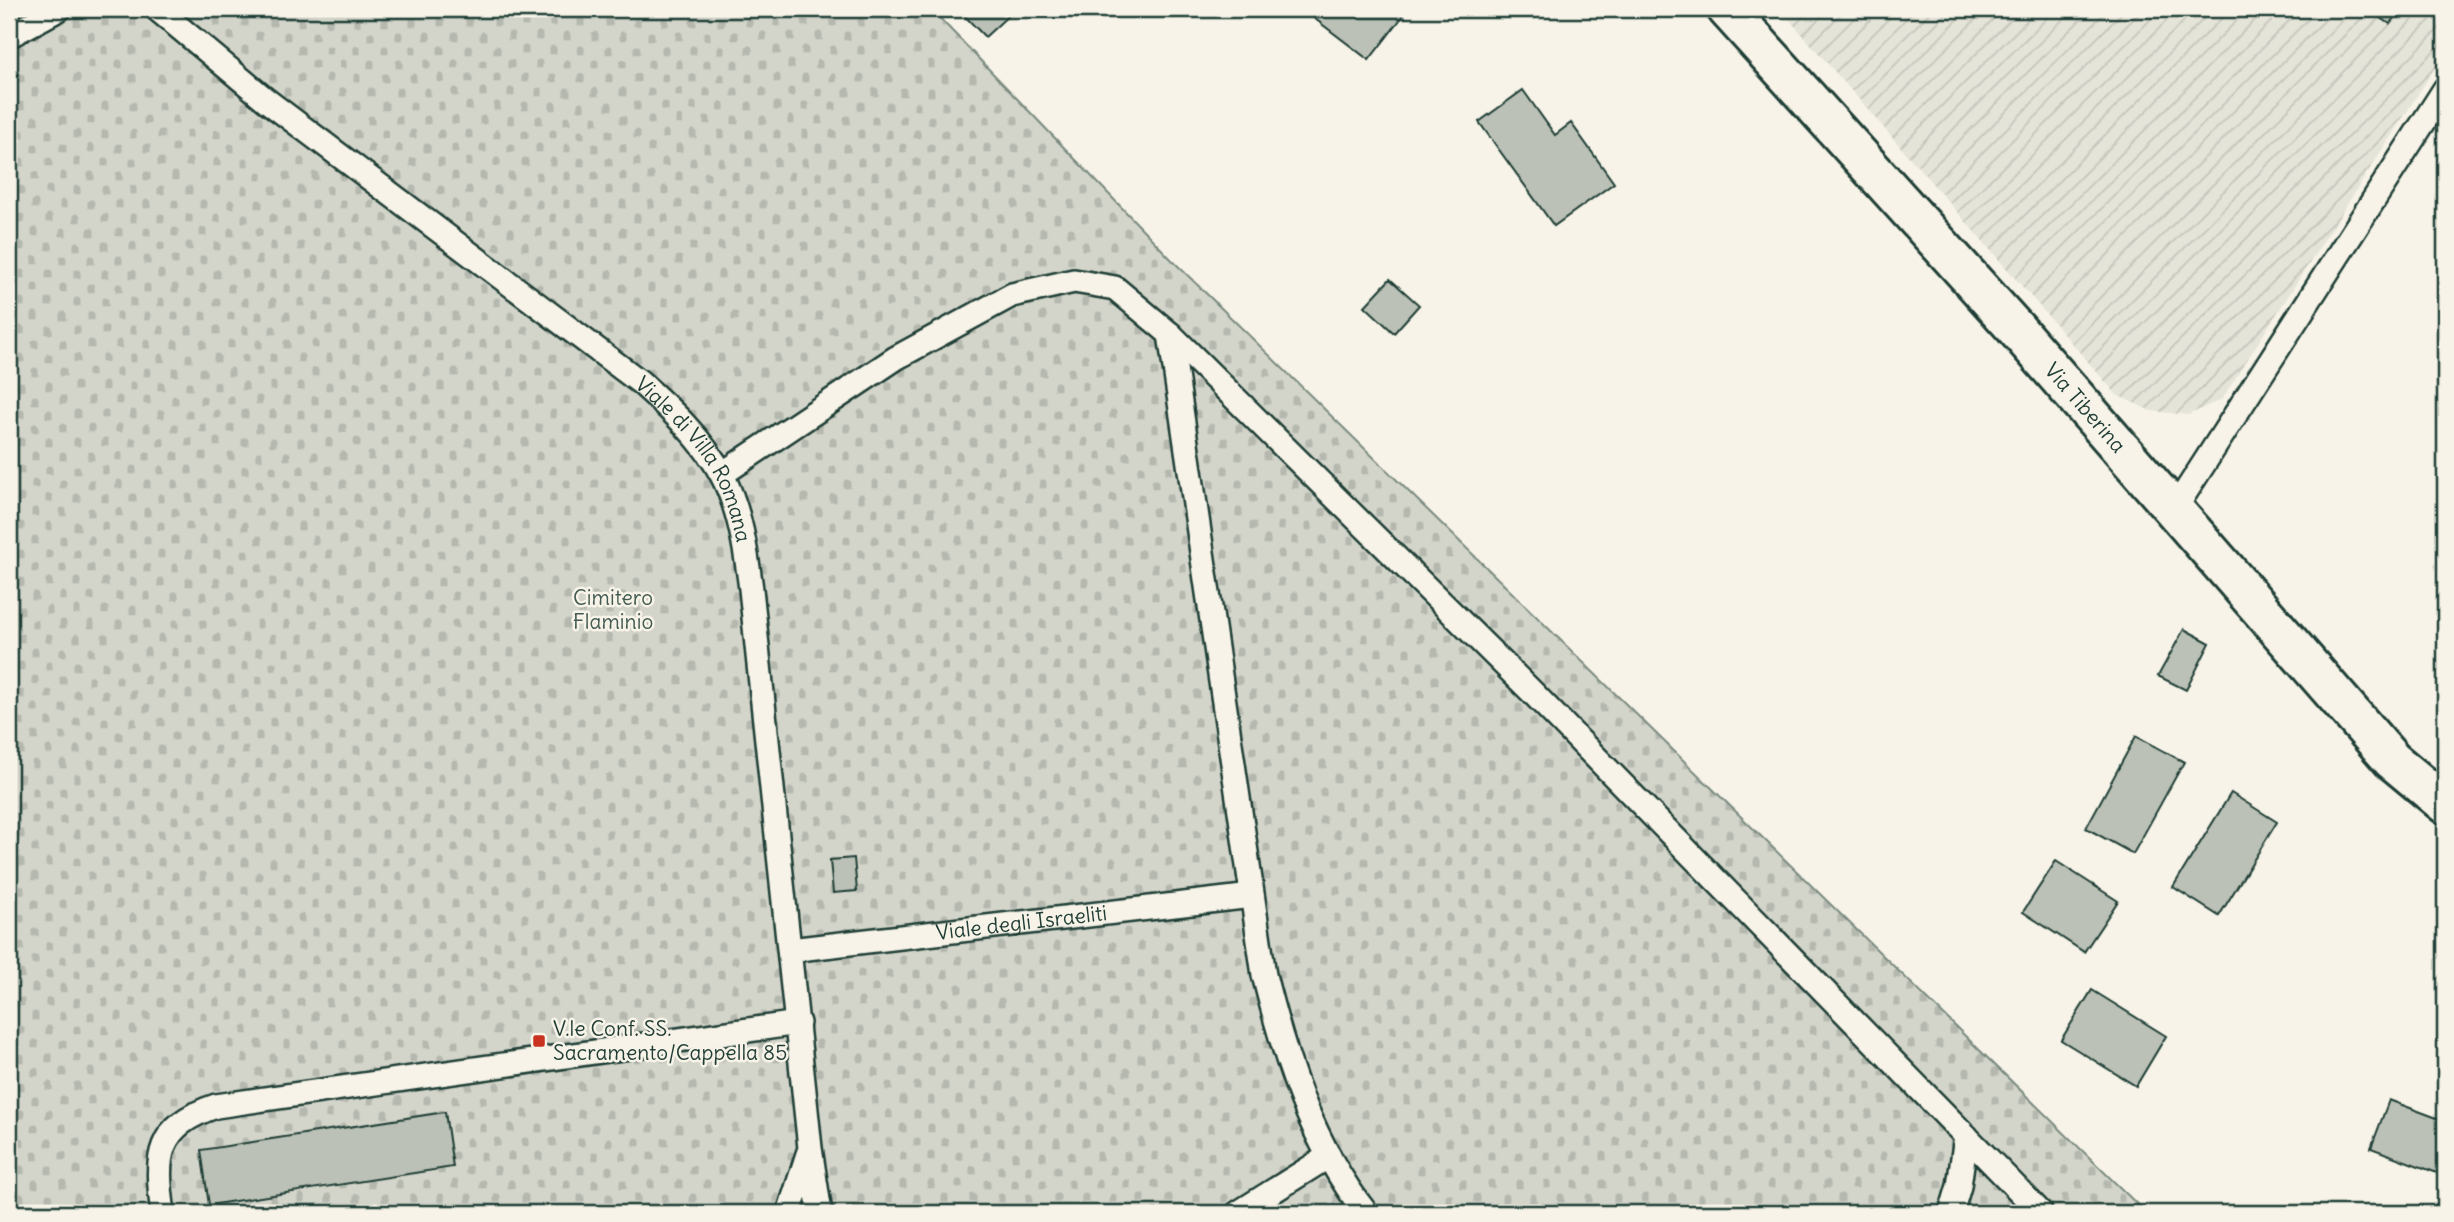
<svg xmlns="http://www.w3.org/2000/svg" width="2454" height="1222" viewBox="0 0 2454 1222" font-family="Delius,sans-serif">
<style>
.industrial{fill:url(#industrial-furrows)}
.cemetery{fill:url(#cemetery-stones);stroke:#79897f;stroke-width:2}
.building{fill:#bbc1b6;stroke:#1f3d34;stroke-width:2}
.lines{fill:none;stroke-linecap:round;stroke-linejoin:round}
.lane-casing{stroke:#1f3d34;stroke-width:28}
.secondary-casing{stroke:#1f3d34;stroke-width:44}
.lane{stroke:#f7f3e8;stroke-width:23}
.secondary{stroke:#f7f3e8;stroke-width:38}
.poi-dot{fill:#c8321e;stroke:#f7f3e8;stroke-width:2.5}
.labels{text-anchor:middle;stroke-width:5;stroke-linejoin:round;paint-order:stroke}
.street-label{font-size:21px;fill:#1f3d34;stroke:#f7f3e8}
.park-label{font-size:21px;fill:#435b52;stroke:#f7f3e8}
.poi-label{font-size:21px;fill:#1f3d34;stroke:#f7f3e8;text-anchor:start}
</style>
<defs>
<pattern id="industrial-furrows" width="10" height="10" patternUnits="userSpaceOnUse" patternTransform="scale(1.75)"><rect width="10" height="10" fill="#e5e4d9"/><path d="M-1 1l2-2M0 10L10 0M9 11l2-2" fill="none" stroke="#c4c4bb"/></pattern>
<pattern id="cemetery-stones" width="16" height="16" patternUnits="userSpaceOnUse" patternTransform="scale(1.75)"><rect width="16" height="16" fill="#d3d5ca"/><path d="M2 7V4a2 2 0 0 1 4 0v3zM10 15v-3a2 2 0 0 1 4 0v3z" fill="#b5b8ae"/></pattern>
</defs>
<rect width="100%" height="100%" fill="#f7f3e8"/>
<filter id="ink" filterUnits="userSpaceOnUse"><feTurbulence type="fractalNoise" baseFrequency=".0143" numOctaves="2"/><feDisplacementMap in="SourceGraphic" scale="14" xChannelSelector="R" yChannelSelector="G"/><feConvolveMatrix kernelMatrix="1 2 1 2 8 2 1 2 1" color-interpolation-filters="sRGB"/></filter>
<g filter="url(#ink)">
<polygon class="industrial" points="1780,9 2445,9 2445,52 2222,399 2188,415 2151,411 2117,395"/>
<polygon class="cemetery" points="9,9 931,9 1172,260 2146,1213 9,1213"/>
<g class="building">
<polygon points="958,9 1006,9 1010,14 985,37"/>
<polygon points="1302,9 1394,9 1403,16 1369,60"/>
<polygon points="2367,9 2401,9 2390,24"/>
<polygon points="1523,90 1555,135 1571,123 1614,183 1554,226 1479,122"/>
<polygon points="1390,279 1419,305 1394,333 1365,306"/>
<polygon points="2184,629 2210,643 2186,690 2158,676"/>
<polygon points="2136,736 2184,762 2133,854 2086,828"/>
<polygon points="2231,793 2277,822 2219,916 2173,887"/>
<polygon points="854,858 857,891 833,893 830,860"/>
<polygon points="2056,861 2118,901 2084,952 2023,912"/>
<polygon points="2092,990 2166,1036 2136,1086 2061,1040"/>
<polygon points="2389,1100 2445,1121 2445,1176 2371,1148"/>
<polygon points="445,1112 453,1167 209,1205 201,1150"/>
</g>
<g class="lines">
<defs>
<g id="lane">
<path id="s1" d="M157 9 266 100 640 382C669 408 703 439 722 475 740 509 746 551 751 589L810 1148 820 1213"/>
<polyline points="9,36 59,9"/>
<path d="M1170 334 1264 975C1285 1059 1312 1145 1366 1213"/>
<polyline points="722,474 896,358 1012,295 1074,281 1115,288 1170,334 1530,690 2041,1213"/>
<polyline points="2174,510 2445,89"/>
<path id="s2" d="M790 950 1252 896"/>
<path d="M163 1213C155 1156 156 1126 216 1106L798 1023"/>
<polyline points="789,1213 808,1154"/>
<polyline points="1238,1213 1329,1156"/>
<polyline points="1951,1213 1959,1186 1966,1136"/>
</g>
<g id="secondary">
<path id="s3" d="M1727 9 2018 331 2392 760 2445 804"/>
</g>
</defs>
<use href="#lane" class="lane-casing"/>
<use href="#secondary" class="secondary-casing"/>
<use href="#lane" class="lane"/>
<use href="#secondary" class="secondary"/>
</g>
</g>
<rect class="poi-dot" x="532" y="1034" width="14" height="14" rx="3.5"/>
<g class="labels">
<g class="street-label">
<text dy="7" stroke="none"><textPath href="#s3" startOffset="536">Via Tiberina</textPath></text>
<text dy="7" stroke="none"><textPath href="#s1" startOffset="707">Viale di Villa Romana</textPath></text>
<text dy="7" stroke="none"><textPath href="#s2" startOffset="233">Viale degli Israeliti</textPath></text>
</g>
<g class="park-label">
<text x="613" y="605">Cimitero<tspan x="613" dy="24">Flaminio</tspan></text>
</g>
<g class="poi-label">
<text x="553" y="1036">V.le Conf. SS.<tspan x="553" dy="24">Sacramento/Cappella 85</tspan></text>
</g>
</g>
<rect width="2454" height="1222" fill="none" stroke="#f7f3e8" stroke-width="35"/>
<rect x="18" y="18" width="2419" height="1187" fill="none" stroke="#1f3d34" stroke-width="2.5" filter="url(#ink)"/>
</svg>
